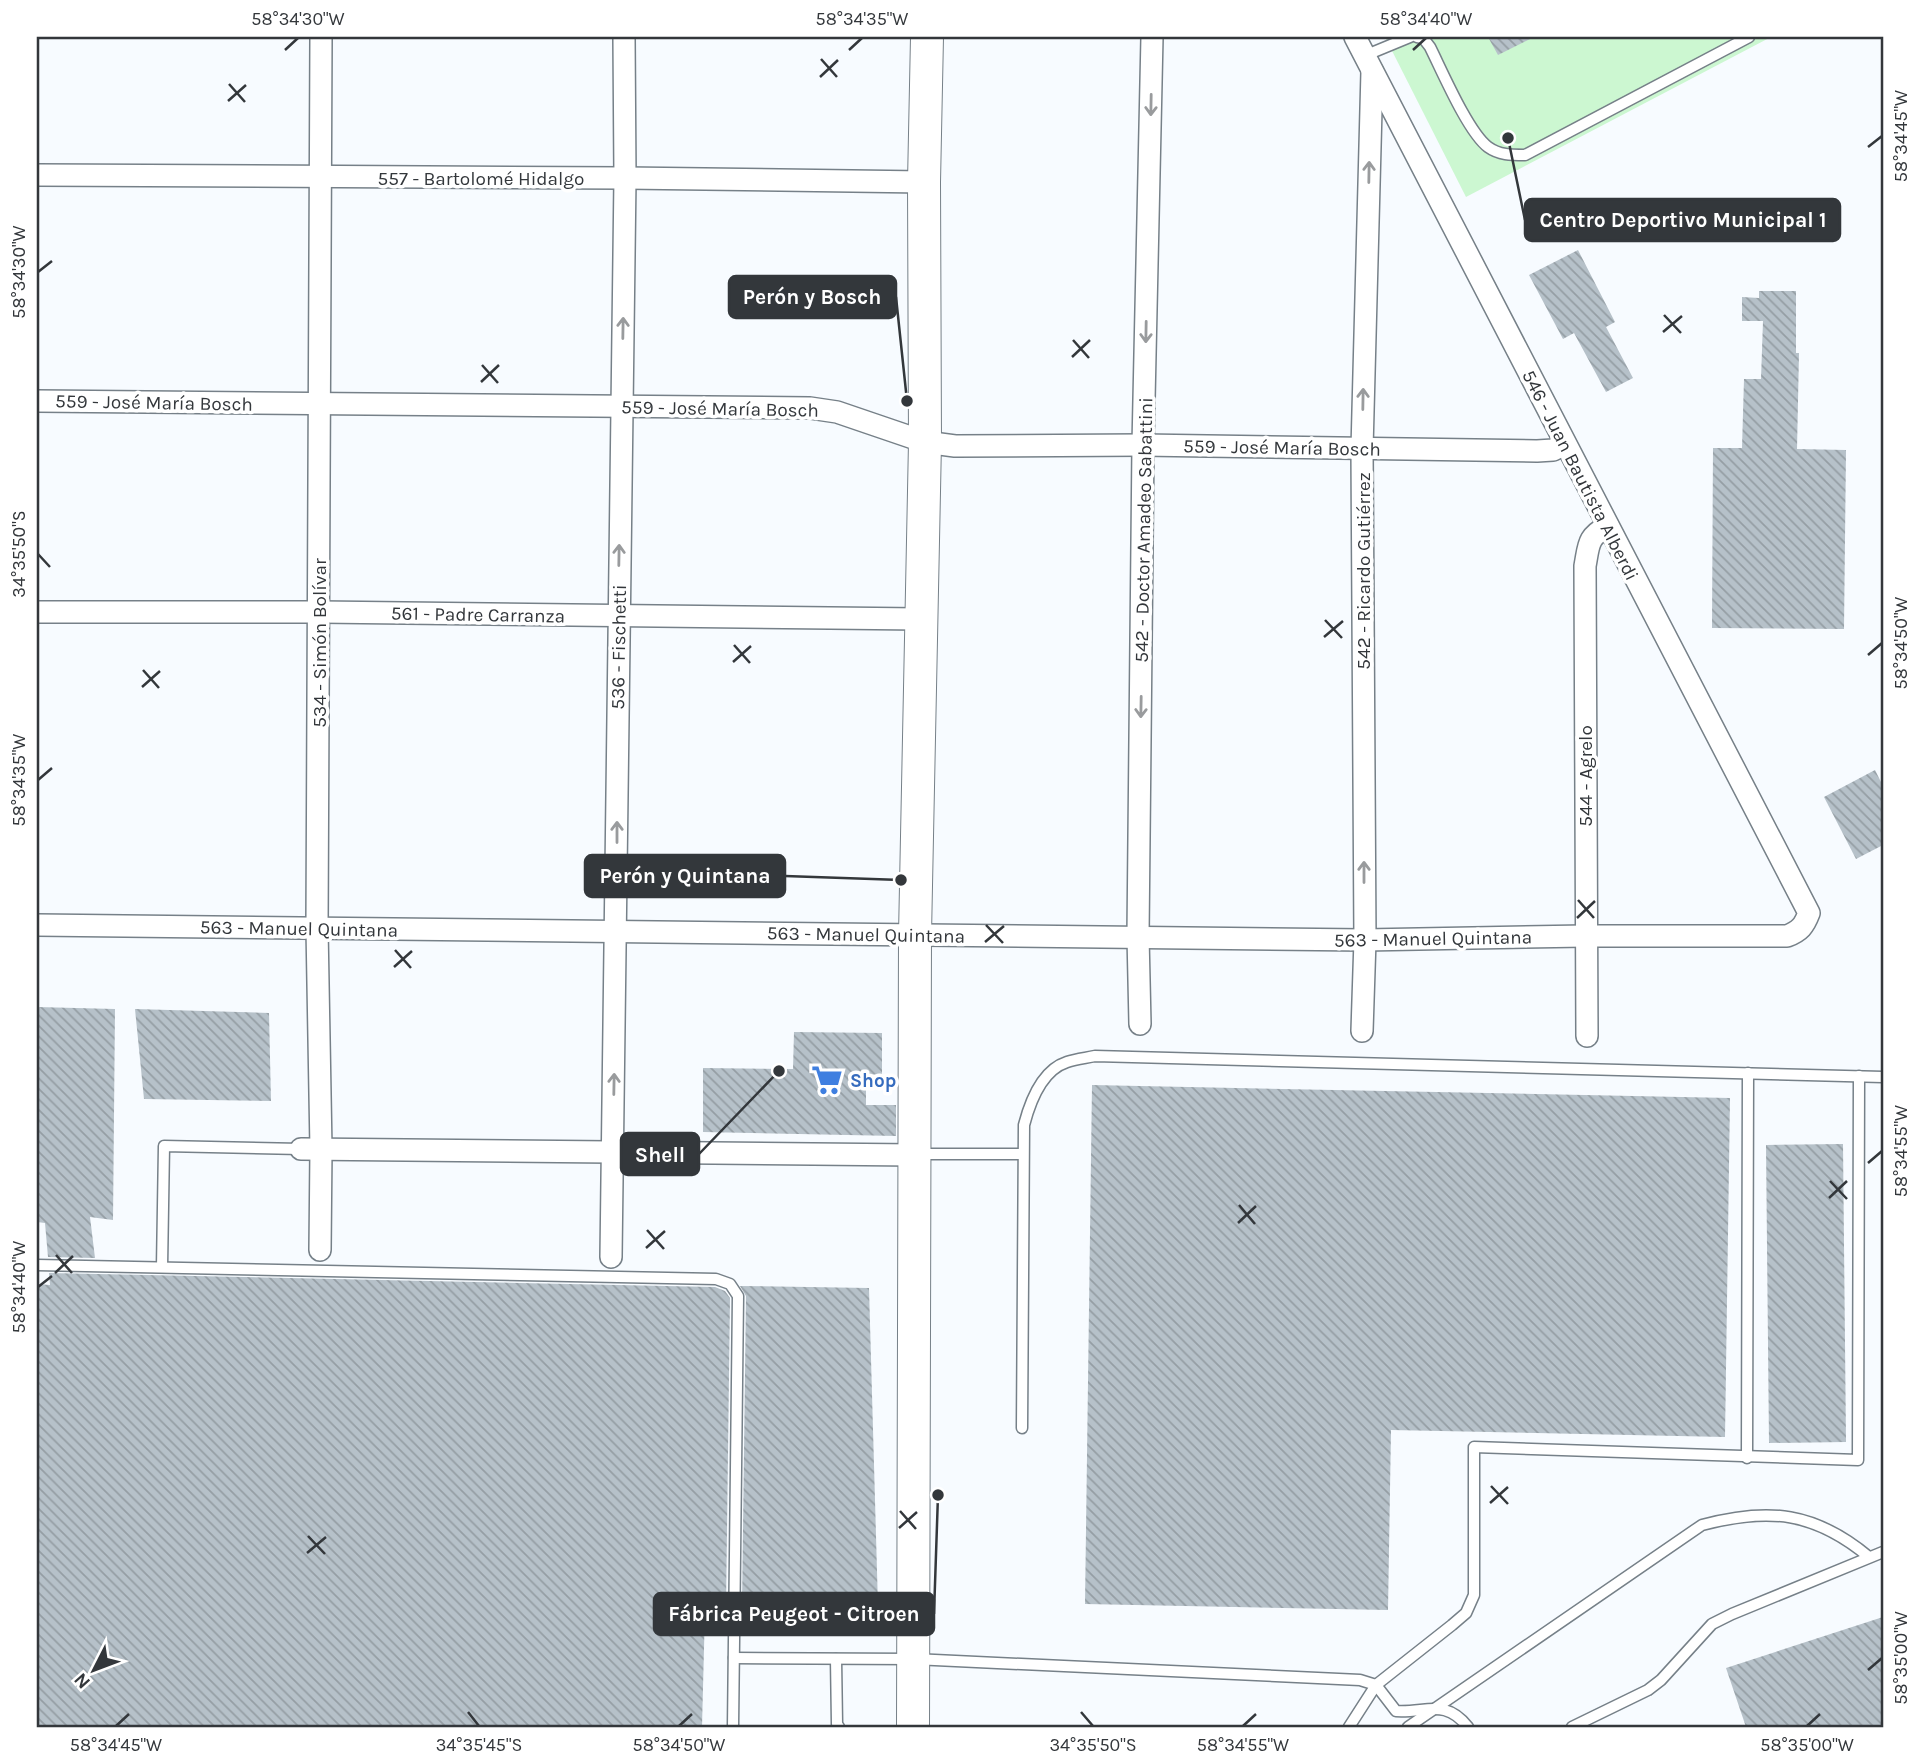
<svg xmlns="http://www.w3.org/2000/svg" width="1920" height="1764" viewBox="0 0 1920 1764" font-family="Karla,sans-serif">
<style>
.grass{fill:#ccf7d1}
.building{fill:url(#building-back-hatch)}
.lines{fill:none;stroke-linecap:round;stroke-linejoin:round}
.lane-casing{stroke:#768088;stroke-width:13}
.street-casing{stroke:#768088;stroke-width:24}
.secondary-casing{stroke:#768088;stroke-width:34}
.lane{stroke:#fff;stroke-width:10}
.street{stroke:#fff;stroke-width:21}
.secondary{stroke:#fff;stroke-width:32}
.oneway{stroke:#999b9d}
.ticks{fill:none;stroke:#33373b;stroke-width:2.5}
.labels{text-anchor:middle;stroke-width:7;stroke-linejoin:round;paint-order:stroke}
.street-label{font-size:19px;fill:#33373b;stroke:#fff}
.shop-label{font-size:19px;font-weight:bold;fill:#366cbe;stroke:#fff;text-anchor:start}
.leader{fill:none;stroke:#33373b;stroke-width:2.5}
.callout-dot{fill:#33373b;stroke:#fff;stroke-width:2.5}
.callout{fill:#33373b;stroke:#33373b;stroke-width:2.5}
.callout-label{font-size:21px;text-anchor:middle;font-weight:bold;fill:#fff}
.neatline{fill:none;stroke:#33373b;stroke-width:2.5}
.ticks-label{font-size:18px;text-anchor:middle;fill:#33373b}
</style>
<defs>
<pattern id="building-back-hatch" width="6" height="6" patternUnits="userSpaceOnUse" patternTransform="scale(1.75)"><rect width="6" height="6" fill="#b6c1c9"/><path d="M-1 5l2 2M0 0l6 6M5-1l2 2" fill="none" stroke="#959ea4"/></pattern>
</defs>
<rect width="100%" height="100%" fill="#f7fbff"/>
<polygon class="grass" points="1385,37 1771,37 1466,197"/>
<g class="building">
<polygon points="1488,37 1534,37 1498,55"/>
<polygon points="1578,250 1615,322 1606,327 1633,378 1606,392 1574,333 1563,339 1529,275"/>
<polygon points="1759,291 1796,291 1796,353 1799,353 1797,449 1846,450 1844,629 1712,628 1713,448 1742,448 1744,379 1761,379 1763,321 1742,321 1742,297 1759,298"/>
<polygon points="1875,770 1883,786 1883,845 1856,859 1824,797"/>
<polygon points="37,1007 115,1009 113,1220 90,1217 95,1258 48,1257 45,1223 37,1222"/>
<polygon points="135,1009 269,1013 271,1101 144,1099"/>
<polygon points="794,1032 882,1033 882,1075 866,1074 866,1105 896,1105 896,1136 703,1132 703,1068 793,1069"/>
<polygon points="1092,1085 1730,1098 1725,1437 1391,1430 1388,1610 1085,1604"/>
<polygon points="1843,1144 1846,1442 1769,1443 1766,1145"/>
<polygon points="49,1273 715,1287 725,1291 730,1298 726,1608 705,1609 702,1727 37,1727 37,1284 50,1285"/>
<polygon points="740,1286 869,1288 878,1606 742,1608 746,1296"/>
<polygon points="1883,1617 1883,1727 1746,1727 1726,1668"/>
</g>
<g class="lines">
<defs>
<g id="lane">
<path d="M1417 37 1423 38 1430 47C1442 71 1468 132 1488 147 1499 155 1511 155 1525 155L1749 37"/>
<polyline points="1364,56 1410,37"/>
<polyline points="918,1154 1023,1154"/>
<polyline points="37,1265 716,1279 730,1284 738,1296 733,1727"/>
<polyline points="162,1267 164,1146 301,1149"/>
<path d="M1022 1428 1024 1125C1030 1102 1042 1070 1067 1062 1076 1059 1086 1058 1095 1056L1883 1077"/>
<polyline points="1747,1458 1748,1073"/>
<path d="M734 1658 914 1659 1360 1680 1376 1685 1396 1711C1427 1713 1445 1698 1468 1727"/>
<polyline points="836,1659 837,1724 839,1727"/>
<polyline points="1349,1727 1376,1685 1452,1625 1466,1613 1474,1595 1474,1447 1858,1460 1859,1076"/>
<path d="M1408 1727 1702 1525C1769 1507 1815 1512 1869 1557"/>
<polyline points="1572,1727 1648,1690 1661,1680 1712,1624 1732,1614 1883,1552"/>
</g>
<g id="street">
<polyline points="37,175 625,178 924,182"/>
<polyline points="37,401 810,408 837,412 925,442 955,446 1143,445 1537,451 1553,450 1565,444"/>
<polyline points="37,612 320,612 920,619"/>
<path d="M37 925 1365 940 1585 936H1787C1800 931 1804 926 1809 913L1355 37"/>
<polyline points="1140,1024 1138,936 1143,445 1152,37"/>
<polyline points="1362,1031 1365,940 1362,449 1372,71"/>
<path d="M1587 1036 1585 566C1589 545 1587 537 1608 526"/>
<polyline points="301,1149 915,1155"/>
<polyline points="320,1250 321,1149 317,928 321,37"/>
<polyline points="611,1257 625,178 624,37"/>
</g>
<polyline id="secondary" points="913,1727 915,935 925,442 924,182 927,37"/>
</defs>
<use href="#lane" class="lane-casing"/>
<use href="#street" class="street-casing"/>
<use href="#secondary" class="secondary-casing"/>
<use href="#lane" class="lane"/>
<use href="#street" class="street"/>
<use href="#secondary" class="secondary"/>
</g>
<defs><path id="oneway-shaft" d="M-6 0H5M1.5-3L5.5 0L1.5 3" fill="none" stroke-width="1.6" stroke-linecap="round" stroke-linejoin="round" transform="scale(1.75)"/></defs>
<g class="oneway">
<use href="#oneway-shaft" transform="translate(1151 105) rotate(91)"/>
<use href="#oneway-shaft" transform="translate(1369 172) rotate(-89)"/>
<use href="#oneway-shaft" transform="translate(623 328) rotate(-89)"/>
<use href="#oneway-shaft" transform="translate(1146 332) rotate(91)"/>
<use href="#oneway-shaft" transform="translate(1363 399) rotate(-89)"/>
<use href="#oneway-shaft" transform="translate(619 555) rotate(-89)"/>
<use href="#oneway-shaft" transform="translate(1141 707) rotate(91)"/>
<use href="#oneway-shaft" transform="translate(617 832) rotate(-90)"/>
<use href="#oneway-shaft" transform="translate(1364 872) rotate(-90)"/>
<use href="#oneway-shaft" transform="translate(614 1084) rotate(-89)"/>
</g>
<path class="ticks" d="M285 50 298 38M849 50 862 38M1413 50 1426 38M821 59 837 77M820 77 838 60M229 84 245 102M228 101 246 85M1868 147 1882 136M38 272 52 261M1664 315 1681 333M1663 332 1682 316M1073 340 1089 358M1072 357 1090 340M482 365 498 383M481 382 499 365M38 554 50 567M1325 620 1342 638M1324 637 1343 621M734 645 750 663M1868 655 1882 643M733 662 751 646M143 670 159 688M142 687 160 671M38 780 52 768M1578 900 1594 918M1577 918 1595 901M986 925 1003 943M985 942 1004 926M395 950 411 968M394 967 412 951M1868 1163 1882 1151M1830 1181 1847 1199M1829 1198 1847 1181M1239 1205 1255 1224M1238 1223 1256 1206M647 1230 664 1249M646 1248 665 1231M56 1255 72 1273M55 1273 73 1256M38 1287 52 1276M1491 1486 1508 1504M1490 1503 1508 1487M900 1511 916 1529M899 1528 917 1512M308 1536 325 1554M307 1553 326 1537M1868 1670 1882 1658M468 1712 479 1726M1081 1712 1093 1726M116 1726 129 1714M679 1726 692 1714M1243 1726 1256 1714M1807 1726 1820 1714"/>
<defs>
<symbol id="supermarket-bare" viewBox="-9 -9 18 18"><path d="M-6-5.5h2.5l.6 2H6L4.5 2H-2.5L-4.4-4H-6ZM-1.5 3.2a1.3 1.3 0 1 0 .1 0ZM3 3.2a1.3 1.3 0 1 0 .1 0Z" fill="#3f7fe0" stroke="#fff" stroke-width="2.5" paint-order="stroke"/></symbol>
</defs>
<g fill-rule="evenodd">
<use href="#supermarket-bare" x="805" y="1058" width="44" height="44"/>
</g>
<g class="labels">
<g class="street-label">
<text x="481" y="185">557 - Bartolomé Hidalgo</text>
<text transform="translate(154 402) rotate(1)" y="7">559 - José María Bosch</text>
<text transform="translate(720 408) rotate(1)" y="7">559 - José María Bosch</text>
<text transform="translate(1282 447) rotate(1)" y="7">559 - José María Bosch</text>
<text transform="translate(1581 475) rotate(63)" y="7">546 - Juan Bautista Alberdi</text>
<text transform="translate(1143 530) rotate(-89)" y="7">542 - Doctor Amadeo Sabattini</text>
<text transform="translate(1363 571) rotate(-90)" y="7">542 - Ricardo Gutiérrez</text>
<text transform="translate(478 614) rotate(1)" y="7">561 - Padre Carranza</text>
<text transform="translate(319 643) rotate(-90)" y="7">534 - Simón Bolívar</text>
<text transform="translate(618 647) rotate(-89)" y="7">536 - Fischetti</text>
<text transform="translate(1585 776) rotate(-90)" y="7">544 - Agrelo</text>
<text transform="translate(299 928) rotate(1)" y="7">563 - Manuel Quintana</text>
<text transform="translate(866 934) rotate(1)" y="7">563 - Manuel Quintana</text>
<text transform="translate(1433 938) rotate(-1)" y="7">563 - Manuel Quintana</text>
</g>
<g class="shop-label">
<text x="850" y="1087">Shop</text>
</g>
</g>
<path class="leader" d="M1508 138L1525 220M907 401L896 297M901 880L785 876M779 1071L699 1154M938 1495L934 1614"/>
<g class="callout-dot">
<circle cx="1508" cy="138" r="7"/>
<circle cx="907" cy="401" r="7"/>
<circle cx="901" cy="880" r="7"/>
<circle cx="779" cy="1071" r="7"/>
<circle cx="938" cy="1495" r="7"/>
</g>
<g class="callout">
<rect x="1525" y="199" width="315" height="42" rx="7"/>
<rect x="729" y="276" width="167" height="42" rx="7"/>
<rect x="585" y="855" width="200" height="42" rx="7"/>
<rect x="621" y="1133" width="78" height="42" rx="7"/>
<rect x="654" y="1593" width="280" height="42" rx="7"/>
</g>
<g class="callout-label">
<text x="1683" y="227">Centro Deportivo Municipal 1</text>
<text x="812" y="304">Perón y Bosch</text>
<text x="685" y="883">Perón y Quintana</text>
<text x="660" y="1162">Shell</text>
<text x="794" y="1621">Fábrica Peugeot - Citroen</text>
</g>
<rect width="1920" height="1764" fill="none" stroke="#ffffff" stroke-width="77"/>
<g transform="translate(94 1670) rotate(228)" stroke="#ffffff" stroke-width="5" paint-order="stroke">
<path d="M0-5L12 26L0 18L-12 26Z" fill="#33373b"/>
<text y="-10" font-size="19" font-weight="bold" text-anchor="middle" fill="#33373b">N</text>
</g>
<rect x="38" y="38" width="1844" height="1688" class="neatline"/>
<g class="ticks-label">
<text x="298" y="25">58°34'30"W</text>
<text x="862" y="25">58°34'35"W</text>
<text x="1426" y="25">58°34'40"W</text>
<text transform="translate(1901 136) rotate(-90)" y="6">58°34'45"W</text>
<text transform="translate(19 272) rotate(-90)" y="6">58°34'30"W</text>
<text transform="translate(19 554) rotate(-90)" y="6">34°35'50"S</text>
<text transform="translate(1901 643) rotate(-90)" y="6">58°34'50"W</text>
<text transform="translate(19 780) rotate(-90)" y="6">58°34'35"W</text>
<text transform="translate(1901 1151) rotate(-90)" y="6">58°34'55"W</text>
<text transform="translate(19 1287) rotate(-90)" y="6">58°34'40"W</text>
<text transform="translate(1901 1658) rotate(-90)" y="6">58°35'00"W</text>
<text x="116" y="1751">58°34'45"W</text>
<text x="479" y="1751">34°35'45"S</text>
<text x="679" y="1751">58°34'50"W</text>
<text x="1093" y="1751">34°35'50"S</text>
<text x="1243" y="1751">58°34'55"W</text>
<text x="1807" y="1751">58°35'00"W</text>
</g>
</svg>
